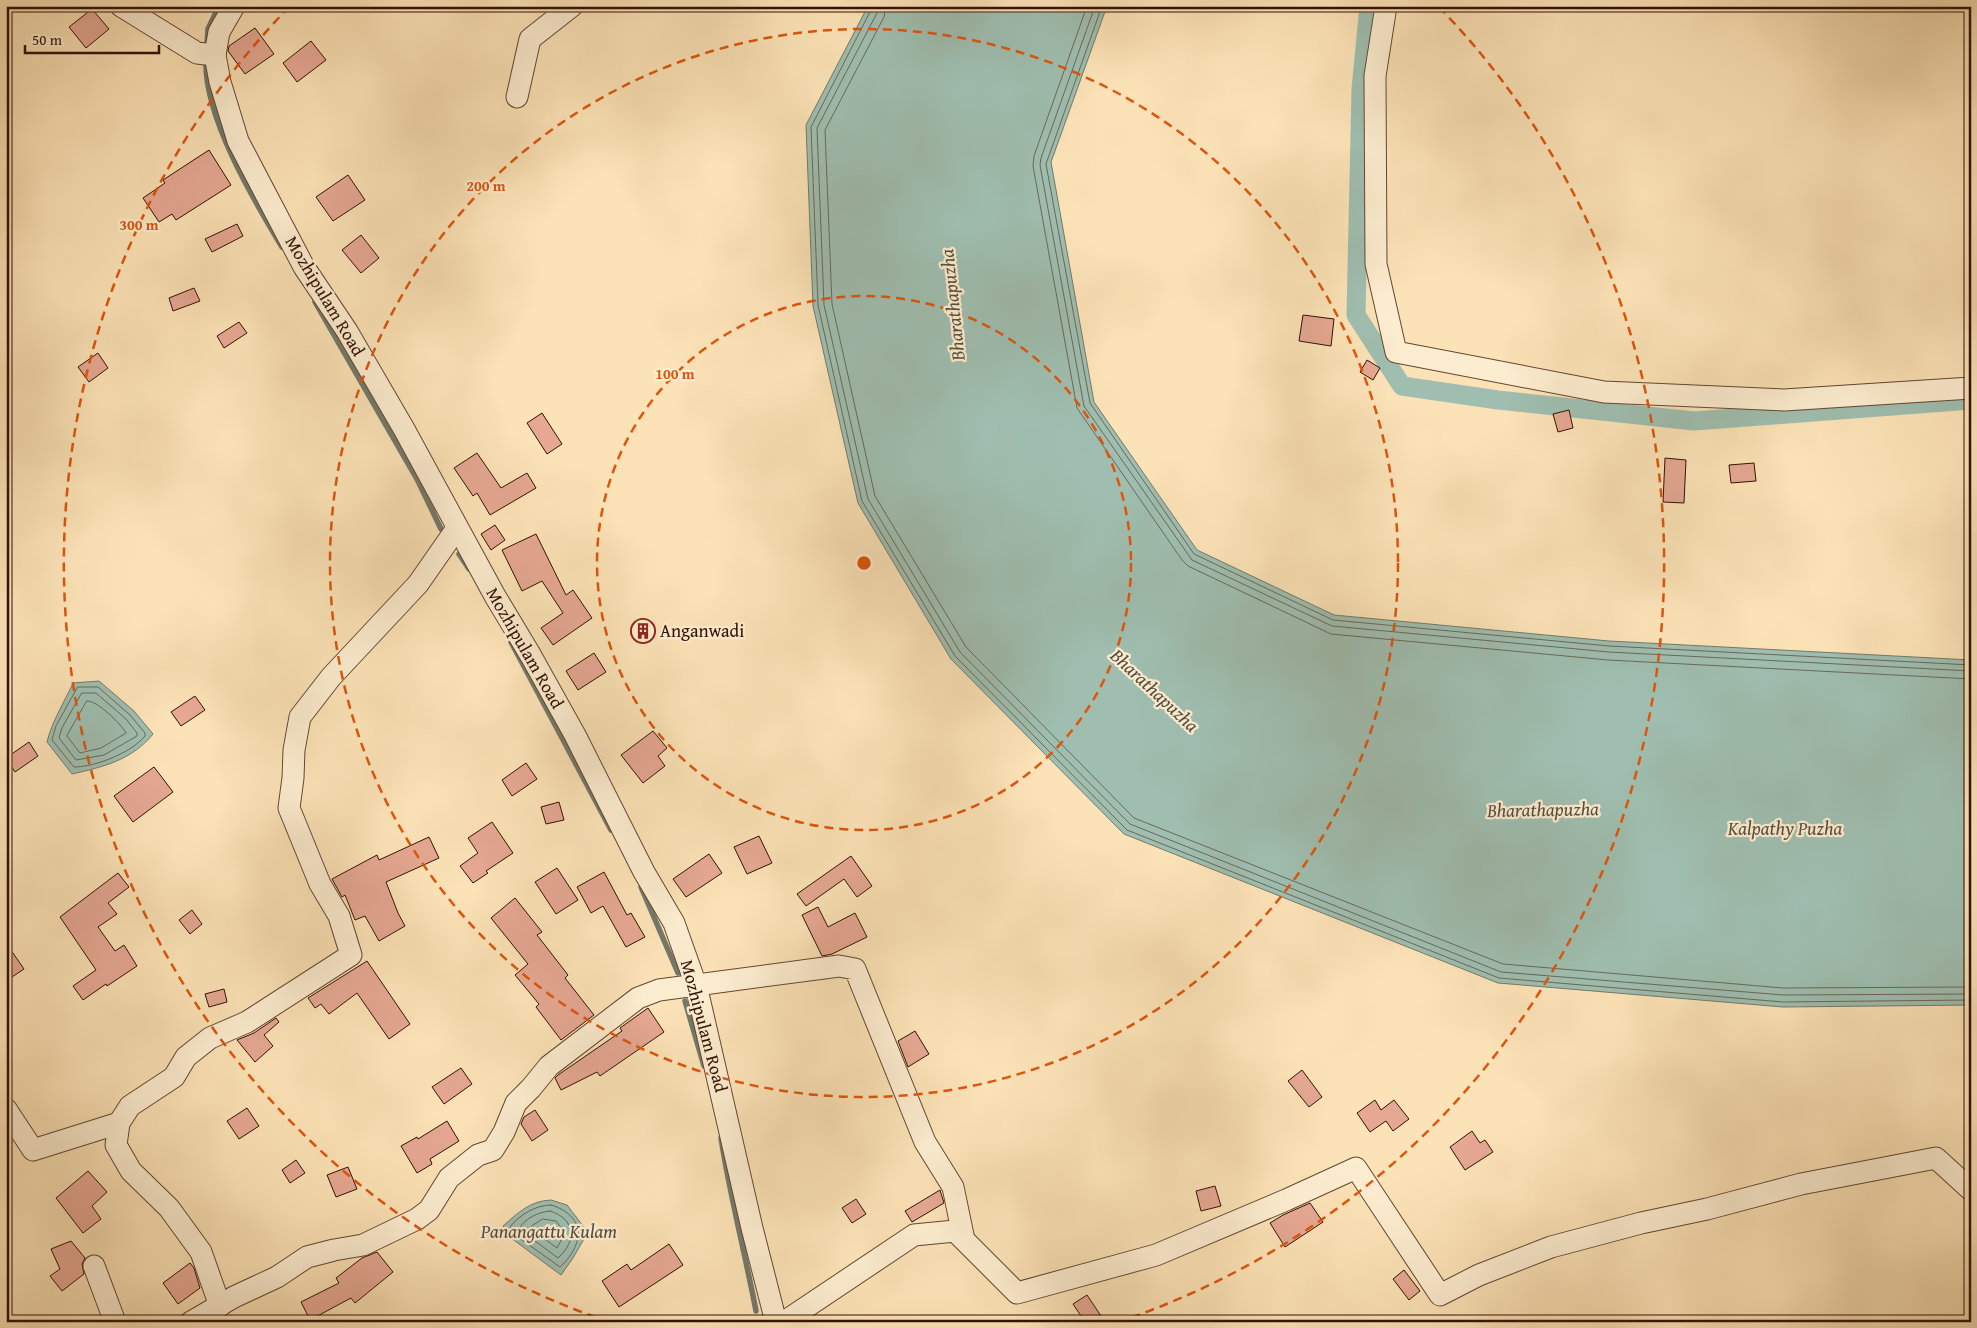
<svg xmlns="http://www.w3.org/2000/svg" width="1977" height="1328" viewBox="0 0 1977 1328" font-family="'Gentium Book Plus',serif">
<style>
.water{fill:#9fbeb0;stroke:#73796b}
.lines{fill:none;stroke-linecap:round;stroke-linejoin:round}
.shore{stroke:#68685a;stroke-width:1}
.stream{stroke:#73796b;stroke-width:5.5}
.canal{stroke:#9fbeb0;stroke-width:19}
.building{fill:#e6a893;stroke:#301104}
.minor-casing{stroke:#634631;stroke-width:23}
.minor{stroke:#fdedd0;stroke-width:21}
.ring{fill:none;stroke:#df550c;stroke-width:2.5;stroke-dasharray:9 6}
.labels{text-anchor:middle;stroke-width:4.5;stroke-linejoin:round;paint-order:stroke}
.street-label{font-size:18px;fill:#301104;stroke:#fdedd0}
.poi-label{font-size:18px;fill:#301104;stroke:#fdedd0;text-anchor:start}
.water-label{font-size:19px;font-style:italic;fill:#574e40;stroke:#fdedd0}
.centre{fill:#df550c;stroke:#fdedd0;stroke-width:2.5}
.ring-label{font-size:15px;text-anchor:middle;font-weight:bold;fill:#df550c;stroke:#fdedd0;stroke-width:4.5;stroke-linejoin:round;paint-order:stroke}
</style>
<rect width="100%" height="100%" fill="#fce3b7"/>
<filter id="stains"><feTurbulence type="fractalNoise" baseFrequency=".004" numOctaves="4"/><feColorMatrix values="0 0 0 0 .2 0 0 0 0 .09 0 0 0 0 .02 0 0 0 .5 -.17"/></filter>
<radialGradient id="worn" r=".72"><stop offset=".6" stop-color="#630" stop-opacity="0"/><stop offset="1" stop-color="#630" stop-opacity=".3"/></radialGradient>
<g class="water">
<polygon points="868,6 1107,6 1051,162 1094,402 1197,550 1334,615 1609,641 1971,660 1971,1005 1783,1007 1498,983 1124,834 951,659 858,503 813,306 806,125"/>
<path d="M99 681 134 711 153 734C132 760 103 767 72 774L47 742C52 721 64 703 73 683Z"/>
<path d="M551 1200 567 1205 583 1226 584 1239 573 1258 561 1275 511 1238 503 1226C519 1212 530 1201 551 1200Z"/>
</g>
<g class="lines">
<g class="shore">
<polyline points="873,6 811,127 818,305 862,501 955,656 1127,830 1499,978 1783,1002 1971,1000"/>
<polyline points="879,6 877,13 817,128 824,305 868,499 960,652 1130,824 1501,972 1783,995 1971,994"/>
<polyline points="886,6 884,17 825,130 832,304 875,496 966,647 1134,818 1503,964 1783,988 1971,987"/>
<polyline points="1087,6 1034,156 1033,166 1077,408 1182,560 1188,566 1331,634 1608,660 1971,679"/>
<polyline points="1095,6 1041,158 1040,165 1084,406 1192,560 1332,626 1609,652 1971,671"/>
<polyline points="1102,6 1046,164 1090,403 1194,554 1333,620 1609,646 1971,665"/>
<path d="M78 687H98L130 715 145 733V736C131 753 95 767 74 767L52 740 56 726Z"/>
<polygon points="82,693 96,693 126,719 137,733 137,736 104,755 76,760 59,738 62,728"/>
<path d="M87 701C97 700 121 724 126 733L101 748 80 753 67 736Z"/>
<path d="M551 1205C587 1216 584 1245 560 1267L515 1235 510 1227C519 1215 536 1205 551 1205Z"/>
<path d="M550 1211C576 1219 577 1241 558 1258L519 1229C524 1219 538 1212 550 1211Z"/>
<polygon points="543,1219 556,1221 565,1233 557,1248 531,1229 532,1226"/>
</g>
<g class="stream">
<polyline points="207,44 208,29 219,6"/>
<path d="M206 58C203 115 253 199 282 247"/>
<polyline points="315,302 418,481 441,529"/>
<polyline points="459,554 469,569"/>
<polyline points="511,642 611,830"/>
<polyline points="641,887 678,973"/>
<polyline points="685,1001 704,1066"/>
<path d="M721 1138C730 1196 745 1253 756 1311"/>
</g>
<polyline class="canal" points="1369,6 1361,89 1356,315 1402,386 1498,400 1694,421 1971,400"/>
</g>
<g class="building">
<polygon points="92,9 109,29 86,48 69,27"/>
<polygon points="255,28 274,54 245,74 228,51 229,46"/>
<polygon points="311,41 326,60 297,82 283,63"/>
<polygon points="209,150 231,185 176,220 172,214 159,222 143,198 165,183 163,180"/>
<polygon points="348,175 365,200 333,221 316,197"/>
<polygon points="237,224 243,236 212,252 205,239"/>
<polygon points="361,235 379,258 361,273 342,250"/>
<polygon points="194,288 200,301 173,311 169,298"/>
<polygon points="1303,315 1334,319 1331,346 1299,341"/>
<polygon points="239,322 247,333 224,348 217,336"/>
<polygon points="98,353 108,368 89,382 78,367"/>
<polygon points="1367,360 1380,368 1373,380 1360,372"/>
<polygon points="1569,410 1573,428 1558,432 1553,414"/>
<polygon points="542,413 562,444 547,454 527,423"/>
<polygon points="477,453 501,488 527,473 536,488 490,515 477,493 473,496 454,468"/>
<polygon points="1665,458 1686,460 1684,503 1663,502"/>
<polygon points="1754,463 1756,481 1731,483 1729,465"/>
<polygon points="495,525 505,540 491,550 481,534"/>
<polygon points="536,534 566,595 573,590 592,618 553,645 541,628 563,613 542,581 522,591 502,550"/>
<polygon points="594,653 606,672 578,690 566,671"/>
<polygon points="195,696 205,710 181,726 171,712"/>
<polygon points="653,731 667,748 658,756 665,766 643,783 621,755"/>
<polygon points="29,742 38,756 15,772 6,758"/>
<polygon points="526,763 537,779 512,796 502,780"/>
<polygon points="154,767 173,792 133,822 114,796"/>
<polygon points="559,802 564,820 546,824 541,807"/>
<polygon points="492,822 513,853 486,871 488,873 473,883 460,866 478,853 468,838"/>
<polygon points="759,836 772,863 747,874 734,847"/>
<polygon points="429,837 439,858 386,882 398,913 405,926 379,941 365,916 355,920 345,895 342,897 332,879 377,855 379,860"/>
<polygon points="709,854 722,873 686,897 673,879"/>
<polygon points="851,856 872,886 857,897 844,879 806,906 797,894"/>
<polygon points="557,868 578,900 556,914 535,882"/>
<polygon points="604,872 627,915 631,913 645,937 626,947 603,906 591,913 577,887"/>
<polygon points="118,873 129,887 108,903 117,914 98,927 115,951 124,945 137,966 107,986 106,984 83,1000 73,986 96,970 60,917"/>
<polygon points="515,898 542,932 537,935 568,975 565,978 594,1015 561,1040 536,1007 539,1004 515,975 528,964 491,918"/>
<polygon points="818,907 828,927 855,913 867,937 832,954 822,956 802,915"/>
<polygon points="192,910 202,924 190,934 179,920"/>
<polygon points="6,943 24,969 6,981"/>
<polygon points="367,961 410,1024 389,1039 357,993 329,1014 321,1004 315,1008 308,998"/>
<polygon points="224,989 227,1002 209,1007 205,994"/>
<polygon points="648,1008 664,1032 600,1076 597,1072 561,1090 555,1078 558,1075 622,1031 620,1028"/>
<polygon points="276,1018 279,1022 264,1035 273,1046 255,1062 237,1040 254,1033"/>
<polygon points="915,1031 929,1054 908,1067 898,1041"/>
<polygon points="461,1068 472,1084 444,1104 432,1087"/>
<polygon points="1302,1070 1322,1097 1309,1107 1288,1081"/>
<polygon points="1375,1100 1381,1110 1394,1100 1409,1119 1393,1131 1386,1121 1370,1132 1357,1113"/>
<polygon points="247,1108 259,1126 239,1139 227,1121"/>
<polygon points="535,1110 548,1130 532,1141 521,1124 524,1117"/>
<polygon points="447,1121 459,1141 430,1159 432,1164 417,1173 401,1146 417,1137 418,1139"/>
<polygon points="1472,1131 1480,1143 1485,1140 1493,1152 1465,1170 1450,1147"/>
<polygon points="296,1160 305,1173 290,1183 282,1170"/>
<polygon points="348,1167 357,1189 336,1197 327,1175"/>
<polygon points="88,1171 107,1192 92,1206 101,1219 83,1233 56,1198"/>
<polygon points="1215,1186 1221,1206 1201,1211 1196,1191"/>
<polygon points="940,1190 944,1203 912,1222 905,1211"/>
<polygon points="856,1199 866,1214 852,1223 842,1208"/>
<polygon points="1310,1203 1323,1222 1285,1247 1270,1223 1283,1215"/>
<polygon points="71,1241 85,1258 82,1264 84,1274 62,1291 50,1276 60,1269 51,1249"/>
<polygon points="669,1244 683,1265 619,1307 602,1281 627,1264 631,1270"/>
<polygon points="377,1252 393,1272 355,1303 351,1298 310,1320 301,1302 339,1283 336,1278 362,1258"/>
<polygon points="190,1263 194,1268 200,1288 178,1304 163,1283"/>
<polygon points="1404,1270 1420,1291 1409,1300 1393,1279"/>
<polygon points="1087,1295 1105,1322 1085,1322 1073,1304"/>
</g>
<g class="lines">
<defs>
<g id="minor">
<polyline points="121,6 197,53 215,55"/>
<polyline points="234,6 219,32 215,55 220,82 238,141 304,267 347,331 404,429 495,596 531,656 575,735 644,872 674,923 696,985 752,1228 776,1322"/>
<polyline points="1386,6 1375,76 1376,264 1396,352 1604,392 1784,400 1971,388"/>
<polyline points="517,97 530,39 572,6"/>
<polyline points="6,1109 33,1150 119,1123"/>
<polyline points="94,1266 115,1322"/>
<polyline points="220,1306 201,1252 169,1208 131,1171 116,1145 119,1123 130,1106 174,1077 186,1057 210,1038 247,1022 351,955 339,916 320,884 289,808 293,778 294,750 300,717 331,677 418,584 457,528"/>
<polyline points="191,1322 234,1297 277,1277 307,1257 334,1250 363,1245 417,1219 429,1210 449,1178 478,1155 493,1150 504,1132 516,1103 531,1088 549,1066 638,998 659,990 839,966 855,969 925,1142 953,1187 963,1235 955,1231"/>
<polyline points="784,1322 914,1235 955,1231 1017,1293 1156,1255 1286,1200 1356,1168 1440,1295 1479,1275 1551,1247 1641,1223 1707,1209 1801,1184 1936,1158 1971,1190"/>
</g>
</defs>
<use href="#minor" class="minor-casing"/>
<use href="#minor" class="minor"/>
</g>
<g class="ring">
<circle cx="864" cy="563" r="267"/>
<circle cx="864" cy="563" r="534"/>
<path d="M610 1322A800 800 0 0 1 289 7M1439 7A800 800 0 0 1 1118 1322"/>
</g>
<defs>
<symbol id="building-ring" viewBox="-11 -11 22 22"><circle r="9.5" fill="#fdedd0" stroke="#8f2418" stroke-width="1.5"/><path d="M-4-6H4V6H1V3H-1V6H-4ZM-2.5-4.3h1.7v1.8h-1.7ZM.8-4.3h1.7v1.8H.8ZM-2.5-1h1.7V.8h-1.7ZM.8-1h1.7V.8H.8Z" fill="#8f2418"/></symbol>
</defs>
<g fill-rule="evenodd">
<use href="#building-ring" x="629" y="617" width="28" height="28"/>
</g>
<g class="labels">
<g class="street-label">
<text transform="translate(325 296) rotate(59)" y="6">Mozhipulam Road</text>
<text transform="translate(525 648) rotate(60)" y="6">Mozhipulam Road</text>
<text transform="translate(704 1026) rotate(75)" y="6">Mozhipulam Road</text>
</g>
<g class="poi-label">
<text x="660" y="637">Anganwadi</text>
</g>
<g class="water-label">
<text transform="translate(952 305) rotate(-96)" y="7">Bharathapuzha</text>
<text transform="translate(1155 690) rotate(43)" y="7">Bharathapuzha</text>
<text transform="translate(1543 809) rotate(-1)" y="7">Bharathapuzha</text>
<text x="1785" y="835">Kalpathy Puzha</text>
<text x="549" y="1238">Panangattu Kulam</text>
</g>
</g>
<circle cx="864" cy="563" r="8" class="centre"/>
<g class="ring-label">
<text x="486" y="191">200 m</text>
<text x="139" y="230">300 m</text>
<text x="675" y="379">100 m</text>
</g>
<rect width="1977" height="1328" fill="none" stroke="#fce3b7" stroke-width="25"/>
<rect x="8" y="8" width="1962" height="1313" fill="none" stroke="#301104" stroke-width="2.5"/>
<rect x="12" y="12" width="1952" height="1303" fill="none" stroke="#301104"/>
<path d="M25 45v8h134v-8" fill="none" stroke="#301104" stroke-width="2.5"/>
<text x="32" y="45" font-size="15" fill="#301104" stroke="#fdedd0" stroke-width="4" paint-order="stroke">50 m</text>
<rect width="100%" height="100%" filter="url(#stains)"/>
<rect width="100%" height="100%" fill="url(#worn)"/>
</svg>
